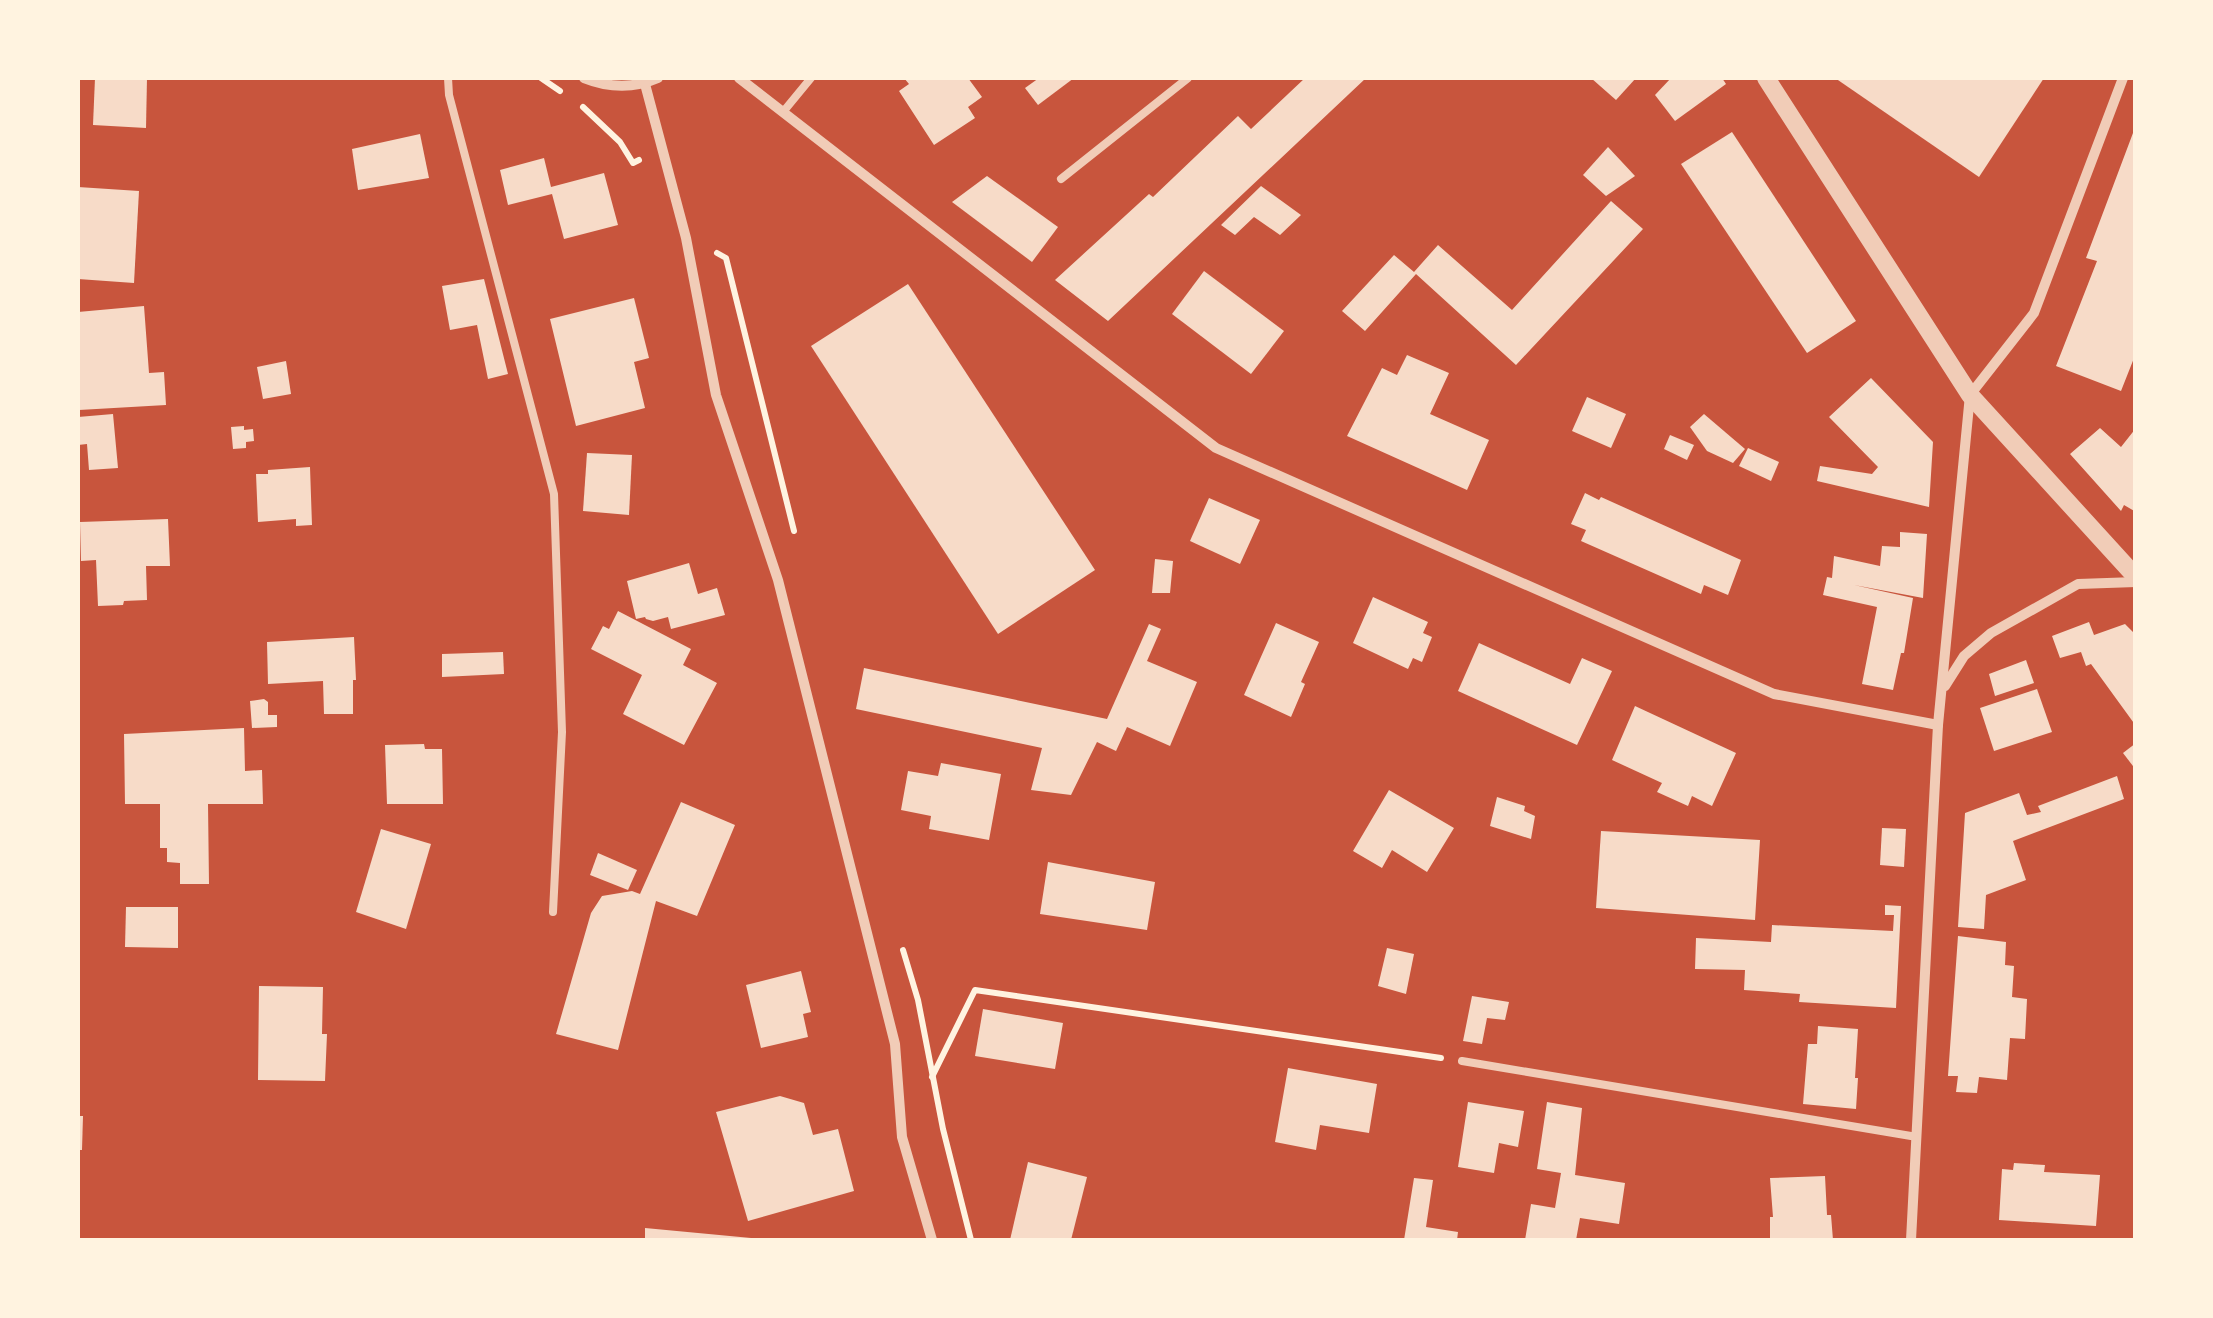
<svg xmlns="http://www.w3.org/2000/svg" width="2213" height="1318" viewBox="0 0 2213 1318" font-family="Rubik,sans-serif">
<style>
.building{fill:#f7dbc8}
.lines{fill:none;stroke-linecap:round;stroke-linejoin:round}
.path{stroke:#fff3e0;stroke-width:6}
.service{stroke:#f1ccb7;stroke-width:8}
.minor{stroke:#f1ccb7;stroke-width:10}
.tertiary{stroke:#f1ccb7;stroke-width:18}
</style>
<rect width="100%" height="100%" fill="#c8553d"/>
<g class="building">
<polygon points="95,78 147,78 146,128 93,125"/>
<polygon points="904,78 968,78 982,97 968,107 975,118 934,145 899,91 909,84"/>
<polygon points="1039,78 1074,78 1038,105 1025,88"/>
<polygon points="1305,78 1366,78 1108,321 1055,280 1149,194 1153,197 1238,116 1251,129"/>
<polygon points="1591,78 1636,78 1616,100"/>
<polygon points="1671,78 1722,78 1726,84 1675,121 1655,95"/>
<polygon points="1835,78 2044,78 1979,177"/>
<polygon points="2136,125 2136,353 2121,391 2056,366 2097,261 2086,258"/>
<polygon points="1732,132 1856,321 1807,353 1681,164"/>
<polygon points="420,134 429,178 358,190 352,149"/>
<polygon points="1608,147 1635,176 1606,196 1583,175"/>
<polygon points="544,158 551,187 604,173 618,225 564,239 552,194 508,205 500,170"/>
<polygon points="987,176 1058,227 1032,262 952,202"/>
<polygon points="1261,186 1301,215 1280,235 1254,217 1235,235 1221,225"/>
<polygon points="78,187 139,191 134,283 78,279"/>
<polygon points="1611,201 1643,229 1516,365 1416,274 1365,331 1342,311 1394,255 1414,272 1438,245 1512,310"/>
<polygon points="1204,271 1284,331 1251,374 1172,314"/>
<polygon points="484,279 508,374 488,379 477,325 450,330 442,286"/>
<polygon points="908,284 1095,570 998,634 811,346"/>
<polygon points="634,298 649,358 634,362 645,408 576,426 550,319"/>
<polygon points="144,306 149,373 164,372 166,405 79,410 78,375 80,375 78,312"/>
<polygon points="1407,355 1449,373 1430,414 1489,440 1467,490 1347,436 1382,368 1397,375"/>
<polygon points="286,361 291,394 263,399 257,367"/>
<polygon points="1871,378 1933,442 1929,507 1817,481 1820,466 1872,474 1878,467 1829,417"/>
<polygon points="1587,397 1626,414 1611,448 1572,431"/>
<polygon points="113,414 118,468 89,470 87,444 78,445 78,417"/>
<polygon points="1704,414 1745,449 1733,463 1707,451 1690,427"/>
<polygon points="244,426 244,430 253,429 254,441 246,442 246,448 233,449 231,427"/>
<polygon points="2100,428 2121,447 2136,428 2136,512 2124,505 2121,511 2070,454"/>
<polygon points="1670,435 1694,445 1687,460 1664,449"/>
<polygon points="1748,448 1779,462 1771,481 1739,466"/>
<polygon points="587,453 632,455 629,515 583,511"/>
<polygon points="310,467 312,525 296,526 296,519 258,522 256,474 268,474 268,470"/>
<polygon points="1585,493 1599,500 1601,497 1741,560 1728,595 1704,585 1701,594 1581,541 1586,530 1571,524"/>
<polygon points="1209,498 1260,520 1240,564 1190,541"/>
<polygon points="168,519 170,566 146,566 147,600 124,601 123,605 98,606 96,560 81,561 80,522"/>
<polygon points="1900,532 1927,534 1923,598 1854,585 1913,598 1904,653 1901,653 1893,690 1862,684 1877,607 1823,595 1827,577 1832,578 1834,556 1880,566 1882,546 1900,547"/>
<polygon points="1155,559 1173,561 1170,593 1152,593"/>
<polygon points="689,563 698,594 717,588 725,615 671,629 668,617 653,621 646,619 645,617 636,619 627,581"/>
<polygon points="1373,597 1428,622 1423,633 1432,637 1422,662 1413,658 1408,669 1353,643"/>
<polygon points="618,611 691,649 683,665 717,683 684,745 623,714 642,675 591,649 603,626 609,629"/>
<polygon points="2089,622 2094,635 2125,624 2136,635 2136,726 2091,664 2086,666 2081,652 2060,658 2052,636"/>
<polygon points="1276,623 1319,642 1301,682 1305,684 1291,717 1244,695"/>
<polygon points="1149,624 1161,629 1147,661 1197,682 1170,746 1127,727 1116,751 1097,742 1071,795 1031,790 1042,748 856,709 864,668 1107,719"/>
<polygon points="354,637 356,680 353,680 353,714 324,714 323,681 268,684 267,642"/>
<polygon points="1479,643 1570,684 1582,658 1612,671 1577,745 1458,691"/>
<polygon points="503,652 504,674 442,677 442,654"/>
<polygon points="2026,660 2034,683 1995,696 1989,674"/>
<polygon points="2037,689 2052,732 1994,751 1980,708"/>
<polygon points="264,699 268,702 268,715 277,715 277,727 252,728 250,701"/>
<polygon points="1635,706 1736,753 1712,806 1692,796 1688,806 1657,792 1662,783 1612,760"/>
<polygon points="244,728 245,771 262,770 263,804 208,804 209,884 180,884 180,863 167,862 167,848 160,848 160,804 125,804 124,734"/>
<polygon points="2136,743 2136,770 2123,753"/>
<polygon points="424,744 425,749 442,749 443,804 387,804 385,745"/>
<polygon points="941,763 1001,774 989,840 929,829 931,816 901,810 908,771 938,776"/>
<polygon points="2117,776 2124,799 2013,841 2026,880 1986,895 1984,929 1958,927 1965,813 2019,793 2027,815 2041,812 2038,806"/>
<polygon points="1389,790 1454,828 1427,872 1392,850 1382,868 1353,851"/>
<polygon points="1497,797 1525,806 1524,811 1535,816 1531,839 1490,826"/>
<polygon points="681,802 735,825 697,916 656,901 618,1050 556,1034 591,913 602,896 632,891 640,894"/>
<polygon points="1882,828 1906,829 1904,867 1880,865"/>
<polygon points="381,829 431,844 406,929 356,912"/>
<polygon points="1601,831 1760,840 1755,920 1596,908"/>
<polygon points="598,853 637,870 628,890 590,875"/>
<polygon points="1048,862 1155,882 1147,930 1040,914"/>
<polygon points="1885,905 1901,906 1896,1008 1799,1002 1800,994 1744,990 1745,970 1695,969 1696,938 1771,942 1772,925 1893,931 1894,915 1885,915"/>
<polygon points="126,907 178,907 178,948 125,947"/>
<polygon points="1958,936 2006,942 2005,965 2014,966 2012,997 2027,999 2025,1039 2010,1038 2007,1080 1979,1077 1977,1093 1956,1092 1958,1076 1948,1076"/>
<polygon points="1387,948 1414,954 1406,994 1378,986"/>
<polygon points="801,971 811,1012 803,1014 808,1037 761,1048 746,985"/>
<polygon points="259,986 323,987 322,1034 327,1034 325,1081 258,1080"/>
<polygon points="1472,996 1509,1002 1505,1020 1487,1018 1482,1044 1463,1041"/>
<polygon points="983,1009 1063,1023 1055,1069 975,1056"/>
<polygon points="1818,1026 1858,1029 1855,1078 1858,1078 1856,1109 1803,1104 1808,1044 1817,1044"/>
<polygon points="1288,1068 1377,1084 1369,1133 1320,1125 1316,1150 1275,1142"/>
<polygon points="780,1096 804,1103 813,1135 838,1129 854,1191 748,1221 716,1112"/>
<polygon points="1468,1102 1524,1111 1518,1147 1499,1143 1494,1173 1458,1167"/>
<polygon points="1547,1102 1582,1108 1575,1175 1625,1183 1619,1224 1580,1218 1576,1240 1525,1240 1531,1204 1555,1208 1561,1173 1537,1169"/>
<polygon points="78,1116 83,1116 82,1150 78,1150"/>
<polygon points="1028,1162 1087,1177 1071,1240 1010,1240"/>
<polygon points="2014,1163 2045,1165 2044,1172 2100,1175 2096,1226 1999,1220 2002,1169 2013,1170"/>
<polygon points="1825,1176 1827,1215 1831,1215 1833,1240 1770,1240 1770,1217 1773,1217 1770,1178"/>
<polygon points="1414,1178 1433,1180 1426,1227 1458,1232 1457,1240 1404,1240"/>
<polygon points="645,1228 751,1238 751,1240 645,1240"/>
</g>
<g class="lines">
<g class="path">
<polyline points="541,78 560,91"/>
<polyline points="583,107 620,142 633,163 639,160"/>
<polyline points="717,253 726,258 794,531"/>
<polyline points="903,950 918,1000 943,1129 971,1240"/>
<polyline points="932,1077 975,990 1441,1058"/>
</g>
<g class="service">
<polyline points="448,78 449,95 554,494 562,732 553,912"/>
<polyline points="783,112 811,78"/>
<polyline points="1061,179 1188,78"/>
<polyline points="1462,1061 1917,1137"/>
</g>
<g class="minor">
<path d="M584 78C609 88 633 89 658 78"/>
<polyline points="739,78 1216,448 1774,694 1938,725"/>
<polyline points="645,84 686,238 716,395 778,580 895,1044 902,1137 932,1240"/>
<polyline points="1945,686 1964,656 1991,633 2078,584 2136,582"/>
<polyline points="1911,1240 1938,725 1970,395 2034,313 2123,78"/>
</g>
<polyline class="tertiary" points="1766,78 1970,395 2136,577"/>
</g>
<rect width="2213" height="1318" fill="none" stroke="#fff3e0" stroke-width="160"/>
</svg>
